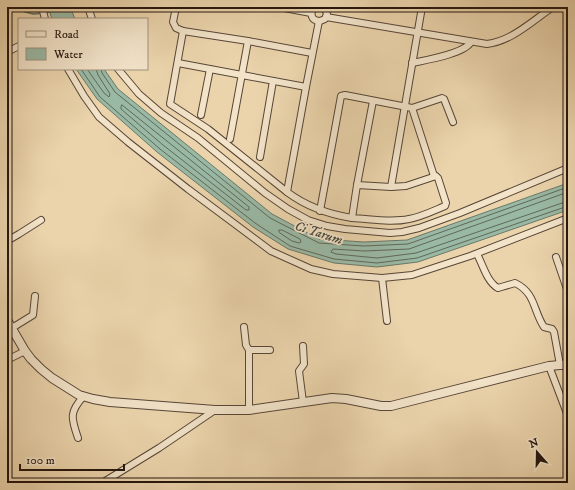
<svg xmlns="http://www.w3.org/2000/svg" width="575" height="490" viewBox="0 0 575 490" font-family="'IM FELL DW Pica',serif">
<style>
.water{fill:#99b9a5;stroke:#6b7869}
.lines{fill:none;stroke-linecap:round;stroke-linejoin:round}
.shore{stroke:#60685a;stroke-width:1}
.stream{stroke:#6b7869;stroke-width:2}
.minor-casing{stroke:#574637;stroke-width:8}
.tertiary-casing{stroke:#574637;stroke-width:10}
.minor{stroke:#f2e3c9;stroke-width:6}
.tertiary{stroke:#f2e3c9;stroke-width:8}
.labels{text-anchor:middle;stroke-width:3.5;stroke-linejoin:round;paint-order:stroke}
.water-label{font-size:13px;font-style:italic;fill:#48483d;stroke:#f2e3c9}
</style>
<rect width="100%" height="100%" fill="#ebd4ac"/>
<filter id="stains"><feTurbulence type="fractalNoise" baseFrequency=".005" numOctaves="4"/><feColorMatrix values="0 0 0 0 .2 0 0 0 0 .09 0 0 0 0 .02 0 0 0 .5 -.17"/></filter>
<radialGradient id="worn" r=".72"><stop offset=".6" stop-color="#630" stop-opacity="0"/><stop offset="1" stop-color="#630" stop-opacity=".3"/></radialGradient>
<g class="water">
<polygon points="48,7 70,7 75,19 52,19"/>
<polygon points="76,69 104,69 118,89 272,214 319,239 364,242 407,240 568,183 568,210 418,262 377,267 334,263 288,249 253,227 157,152 97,99"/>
</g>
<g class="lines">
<g class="shore">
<polyline points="81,69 100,97 160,149 255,223 290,246 334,259 377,263 417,258 568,206"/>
<polyline points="87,69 104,93 109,97 110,94 98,75 96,69"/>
<polyline points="101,69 102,73 115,92 270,218 319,243 364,246 408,244 568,187"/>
<polygon points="122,105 249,207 249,210 246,210 163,145 121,109 121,107"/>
<polyline points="568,192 409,249 364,251 333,249 331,252 336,254 377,258 416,253 568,201"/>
<polygon points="279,230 282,230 300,239 301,242 299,243 292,241 280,233"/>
</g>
<path class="stream" d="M13 7C30 14 32 16 51 11"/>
<defs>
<g id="minor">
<polyline points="42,7 45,19"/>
<polyline points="88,7 92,19"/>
<polyline points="176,7 173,22 176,28 183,31"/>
<polyline points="279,7 311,13"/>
<path d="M315 7C309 13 311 21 320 21L325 19 327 14 325 9 323 7"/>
<path d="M326 17 487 44C512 41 532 21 553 7"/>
<polyline points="7,52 19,46"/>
<polyline points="178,63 306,87 319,21"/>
<path d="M412 63C426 60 464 54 471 42"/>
<polyline points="68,69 84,96 99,117 128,142 188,189 271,251 311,269 333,274 382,278 412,275 470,256 568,218"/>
<polyline points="118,69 139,94 161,113 198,138 265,193 288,209 308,220 327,226 345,229 390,233 402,232 419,228 460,213 568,168"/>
<path d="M306 87 287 192C307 207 327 214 352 218"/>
<polyline points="412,108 442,98 444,99 453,122"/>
<polyline points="201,115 210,69"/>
<polyline points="230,139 248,41"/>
<polyline points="260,157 273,81"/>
<path d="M436 176 438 178 446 203 445 206C433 211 421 217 409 219 391 223 371 219 352 218L357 185 391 187 406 186Z"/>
<polyline points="357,185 373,101"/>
<polyline points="391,187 422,7"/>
<polyline points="287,192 208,129 170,104 183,31 248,41 312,53"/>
<polyline points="320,211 341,96 345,95 412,108 434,176"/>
<polyline points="7,241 19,234 41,220"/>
<path d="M477 254C483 265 487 282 498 288L515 283C536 293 533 311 544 327L552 329 554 332 560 365"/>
<polyline points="556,257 568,292"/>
<polyline points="382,278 387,321"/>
<polyline points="244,327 246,345 249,350 249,410"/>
<polyline points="12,328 33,315 35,296"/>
<polyline points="249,350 270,350"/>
<polyline points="7,360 25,351"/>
<polyline points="549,366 568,416"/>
<polyline points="303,402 299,371 304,364 303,346"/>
<path d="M78 438C71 418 69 412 84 396"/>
<polyline points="102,483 159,448 215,410"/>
</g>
<polyline id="tertiary" points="7,320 25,351 31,359 41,369 52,378 79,395 93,399 110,402 215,410 249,410 332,398 346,399 381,406 391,406 549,366 560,365 568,365"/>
</defs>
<use href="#minor" class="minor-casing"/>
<use href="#tertiary" class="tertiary-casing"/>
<use href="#minor" class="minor"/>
<use href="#tertiary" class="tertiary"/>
</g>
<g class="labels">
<g class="water-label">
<text transform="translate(319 232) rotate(18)" y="5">Ci Tarum</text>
</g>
</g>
<rect width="575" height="490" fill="none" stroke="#ebd4ac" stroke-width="24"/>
<rect x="8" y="8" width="559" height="474" fill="none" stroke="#261710" stroke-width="2"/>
<rect x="12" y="12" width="551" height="466" fill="none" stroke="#261710"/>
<rect x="18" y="18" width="130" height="52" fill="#f2e3c9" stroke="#a0917f"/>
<rect x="26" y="31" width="20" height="6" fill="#f2e3c9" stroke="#a0917f"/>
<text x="54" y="38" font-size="12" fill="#261710">Road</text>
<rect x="26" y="48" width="20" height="12" fill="#99b9a5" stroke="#a0917f"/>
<text x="54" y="58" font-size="12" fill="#261710">Water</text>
<g transform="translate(537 452) rotate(340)" stroke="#f2e3c9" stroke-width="3" paint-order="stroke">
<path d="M0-3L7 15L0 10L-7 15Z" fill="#261710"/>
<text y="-6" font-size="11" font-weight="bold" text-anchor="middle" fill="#261710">N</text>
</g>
<path d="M20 464v6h104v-6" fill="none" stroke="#261710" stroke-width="2"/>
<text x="26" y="464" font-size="12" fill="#261710" stroke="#f2e3c9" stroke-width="3" paint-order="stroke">100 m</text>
<rect width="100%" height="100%" filter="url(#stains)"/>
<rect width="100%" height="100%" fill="url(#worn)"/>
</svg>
